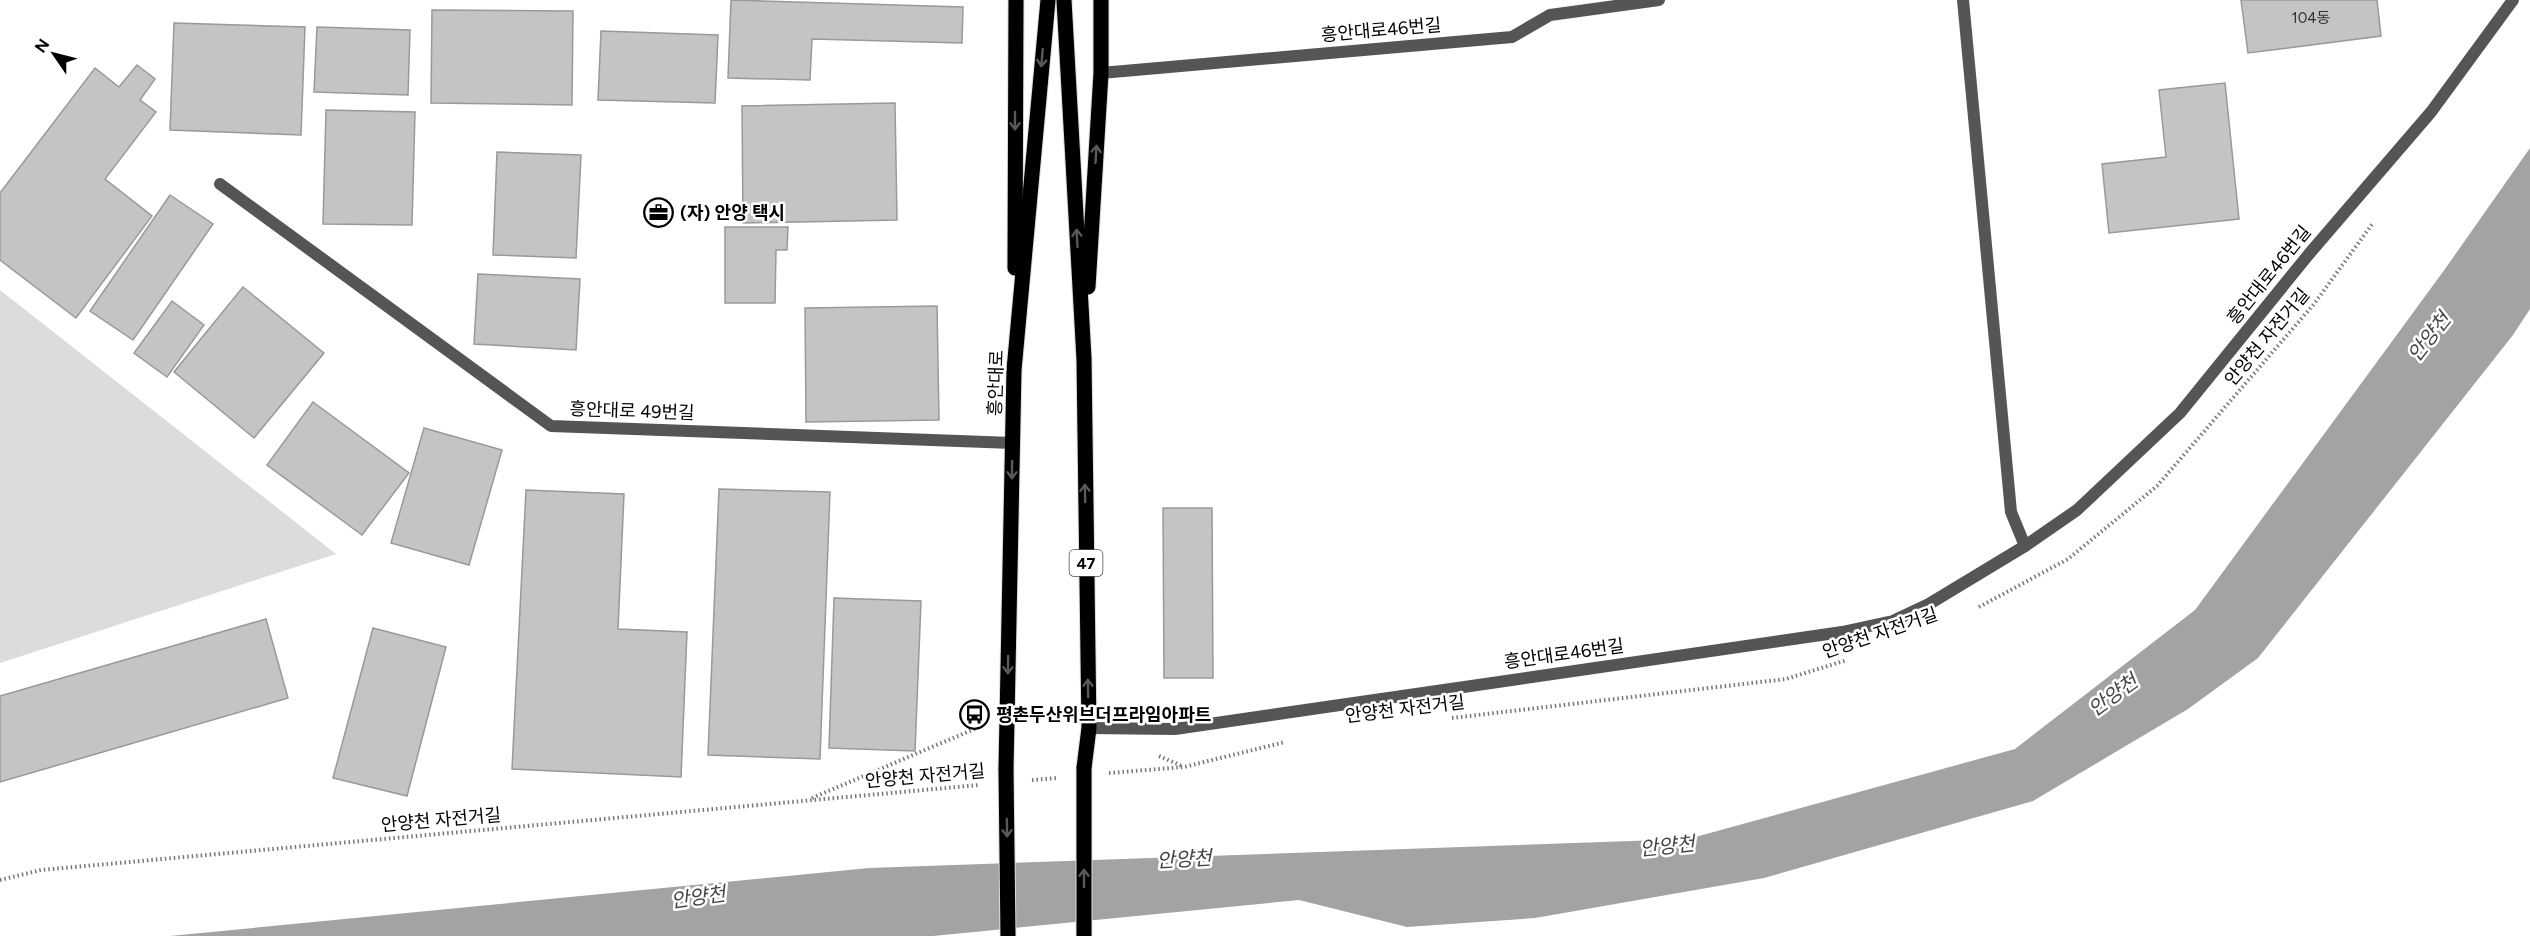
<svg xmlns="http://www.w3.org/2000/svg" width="2530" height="936" viewBox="0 0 2530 936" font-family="Figtree,'Noto Sans KR',sans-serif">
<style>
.green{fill:#dcdcdc}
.water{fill:#a3a3a3}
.building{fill:#c4c4c4;stroke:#999;stroke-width:1.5}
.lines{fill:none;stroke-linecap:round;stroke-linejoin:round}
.primary-casing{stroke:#dbdbdb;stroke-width:17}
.path{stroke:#777;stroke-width:4;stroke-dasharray:1.5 3;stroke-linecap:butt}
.service{stroke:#555;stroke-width:12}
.minor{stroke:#555;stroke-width:12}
.primary{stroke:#000;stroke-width:15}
.primary-bridge-casing{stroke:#dbdbdb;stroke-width:17;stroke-linecap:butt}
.primary-bridge{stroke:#000;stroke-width:15}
.oneway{stroke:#595959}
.labels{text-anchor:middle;stroke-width:5;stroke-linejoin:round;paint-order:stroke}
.number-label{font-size:15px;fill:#313131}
.shield{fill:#fff;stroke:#4c4c4c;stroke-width:1.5}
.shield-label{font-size:16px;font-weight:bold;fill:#000}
.street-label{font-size:18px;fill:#000;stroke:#fff}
.poi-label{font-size:18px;font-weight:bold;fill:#000;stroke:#fff;text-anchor:start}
.water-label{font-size:20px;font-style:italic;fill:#444;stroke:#fff}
</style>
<rect width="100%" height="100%" fill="#fff"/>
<polygon class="green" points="0,290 336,554 0,663"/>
<polygon class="water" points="2530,148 2530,309 2513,335 2258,658 2188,709 2033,801 1764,878 1535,918 1407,927 1299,900 933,936 170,936 869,868 1688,839 2015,749 2195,610 2445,269"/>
<g class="building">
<polygon points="731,0 963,7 962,43 812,39 810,80 728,78"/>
<polygon points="2241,0 2377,0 2381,36 2248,53"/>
<polygon points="432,10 573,11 572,105 431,103"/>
<polygon points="174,23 305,27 301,135 170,130"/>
<polygon points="317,27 410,30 408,95 314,92"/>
<polygon points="601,31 718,35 715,103 598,100"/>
<polygon points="137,65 155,79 140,100 156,112 105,179 152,216 76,318 0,260 0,193 95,68 119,87"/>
<polygon points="2225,83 2239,219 2109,233 2102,164 2166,157 2159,90"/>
<polygon points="895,103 897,220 743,223 742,106"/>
<polygon points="326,110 415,112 412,225 323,224"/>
<polygon points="497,152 581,155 576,258 493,255"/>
<polygon points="170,195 213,224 133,340 90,311"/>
<polygon points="725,227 788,227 787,250 776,250 775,303 725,303"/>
<polygon points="478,274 580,279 576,350 474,344"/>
<polygon points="243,287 324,353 254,438 174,372"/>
<polygon points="172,301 204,325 167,377 134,353"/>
<polygon points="937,306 939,420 806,422 805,308"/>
<polygon points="313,402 409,473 362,535 267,465"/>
<polygon points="424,428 502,450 469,565 391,543"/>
<polygon points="719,489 830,492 820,759 708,755"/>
<polygon points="526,490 624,494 618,629 687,632 681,777 512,769"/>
<polygon points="1163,508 1212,508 1213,678 1164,678"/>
<polygon points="834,598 921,601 915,751 829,748"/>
<polygon points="266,619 288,698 0,782 0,696"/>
<polygon points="373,628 446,647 407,796 333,778"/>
</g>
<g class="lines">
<defs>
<g id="primary">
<polyline points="1064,0 1084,359 1089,728 1084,768"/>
<polyline points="1015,268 1016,0"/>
<polyline points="1088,287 1101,73 1101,0"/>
<polyline points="1006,769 1014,370 1048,0"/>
</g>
</defs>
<use href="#primary" class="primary-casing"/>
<g class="path">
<polyline points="1979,607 2068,559 2157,486 2314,304 2373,223"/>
<polyline points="1452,718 1786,679 1847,660"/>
<polyline points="1159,756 1182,766"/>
<polyline points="1109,773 1184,767 1285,742"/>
<polyline points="1032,780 1057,778"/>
<polyline points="812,798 979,727"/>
<polyline points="0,880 41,870 979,785"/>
</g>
<polyline class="service" points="220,184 551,426 1013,443"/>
<g class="minor">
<polyline points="1963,0 2011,512 2025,546"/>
<polyline points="1101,73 1512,37 1550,15 1659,0"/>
<polyline points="1089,728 1175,729 1842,632 1893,621 1929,604 2025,546 2077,510 2180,413 2309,254 2431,112 2513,0"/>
</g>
<use href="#primary" class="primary"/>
<defs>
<g id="primary-bridge">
<polyline points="1084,768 1084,936"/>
<polyline points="1006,769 1008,936"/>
</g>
</defs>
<use href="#primary-bridge" class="primary-bridge-casing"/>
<use href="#primary-bridge" class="primary-bridge"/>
</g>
<defs><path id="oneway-shaft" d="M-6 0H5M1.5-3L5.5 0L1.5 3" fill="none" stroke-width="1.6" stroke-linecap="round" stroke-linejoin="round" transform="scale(1.5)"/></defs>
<g class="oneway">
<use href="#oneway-shaft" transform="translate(1042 58) rotate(95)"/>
<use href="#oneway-shaft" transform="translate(1015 121) rotate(90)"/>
<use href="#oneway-shaft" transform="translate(1096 154) rotate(-87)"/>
<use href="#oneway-shaft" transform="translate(1077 238) rotate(-93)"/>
<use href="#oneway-shaft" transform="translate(1012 470) rotate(91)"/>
<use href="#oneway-shaft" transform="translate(1085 493) rotate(-91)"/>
<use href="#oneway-shaft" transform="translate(1008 665) rotate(91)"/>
<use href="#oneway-shaft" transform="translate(1088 688) rotate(-91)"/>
<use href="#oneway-shaft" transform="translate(1007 828) rotate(89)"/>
<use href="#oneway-shaft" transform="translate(1084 878) rotate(-90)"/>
</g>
<defs>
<symbol id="office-ring" viewBox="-11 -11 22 22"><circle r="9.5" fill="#fff" stroke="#000" stroke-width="1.5"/><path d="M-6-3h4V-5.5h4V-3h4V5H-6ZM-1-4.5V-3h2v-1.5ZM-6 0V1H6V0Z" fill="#000"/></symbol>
<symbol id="bus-ring" viewBox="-11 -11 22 22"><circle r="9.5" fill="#fff" stroke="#000" stroke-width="1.5"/><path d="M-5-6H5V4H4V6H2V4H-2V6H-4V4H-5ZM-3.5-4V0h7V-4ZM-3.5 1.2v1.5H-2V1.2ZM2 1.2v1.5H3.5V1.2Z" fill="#000"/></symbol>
</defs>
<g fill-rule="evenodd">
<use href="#office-ring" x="642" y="196" width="33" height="33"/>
<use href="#bus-ring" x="958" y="698" width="33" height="33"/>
</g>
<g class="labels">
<g class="number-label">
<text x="2311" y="23">104동</text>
</g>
<rect class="shield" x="1069.5" y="550" width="33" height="26" rx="4.5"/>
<g class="shield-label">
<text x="1086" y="569">47</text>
</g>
<g class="street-label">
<text transform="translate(1381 30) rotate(-5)" y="6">흥안대로46번길</text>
<text transform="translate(2269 275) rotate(-51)" y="6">흥안대로46번길</text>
<text transform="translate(2267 337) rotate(-50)" y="6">안양천 자전거길</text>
<text transform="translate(996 383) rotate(-88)" y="6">흥안대로</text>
<text transform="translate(632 411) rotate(2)" y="6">흥안대로 49번길</text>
<text transform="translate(1880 633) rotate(-19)" y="6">안양천 자전거길</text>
<text transform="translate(1564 654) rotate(-8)" y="6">흥안대로46번길</text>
<text transform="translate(1405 709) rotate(-7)" y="6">안양천 자전거길</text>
<text transform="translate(925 776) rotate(-5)" y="6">안양천 자전거길</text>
<text transform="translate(441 820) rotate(-5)" y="6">안양천 자전거길</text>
</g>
<g class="poi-label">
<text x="680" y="219">(자) 안양 택시</text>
<text x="996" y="721">평촌두산위브더프라임아파트</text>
</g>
<g class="water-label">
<text transform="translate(2429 337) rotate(-52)" y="7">안양천</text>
<text transform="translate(2113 695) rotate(-36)" y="7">안양천</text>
<text transform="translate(1667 846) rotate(-6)" y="7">안양천</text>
<text transform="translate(1184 859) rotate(-3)" y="7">안양천</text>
<text transform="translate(698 897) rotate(-8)" y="7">안양천</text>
</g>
</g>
<g transform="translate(54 54) rotate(305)" stroke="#ffffff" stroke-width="4.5" paint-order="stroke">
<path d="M0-4.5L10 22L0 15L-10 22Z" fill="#000000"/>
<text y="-9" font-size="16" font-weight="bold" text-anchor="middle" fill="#000000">N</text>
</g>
</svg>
